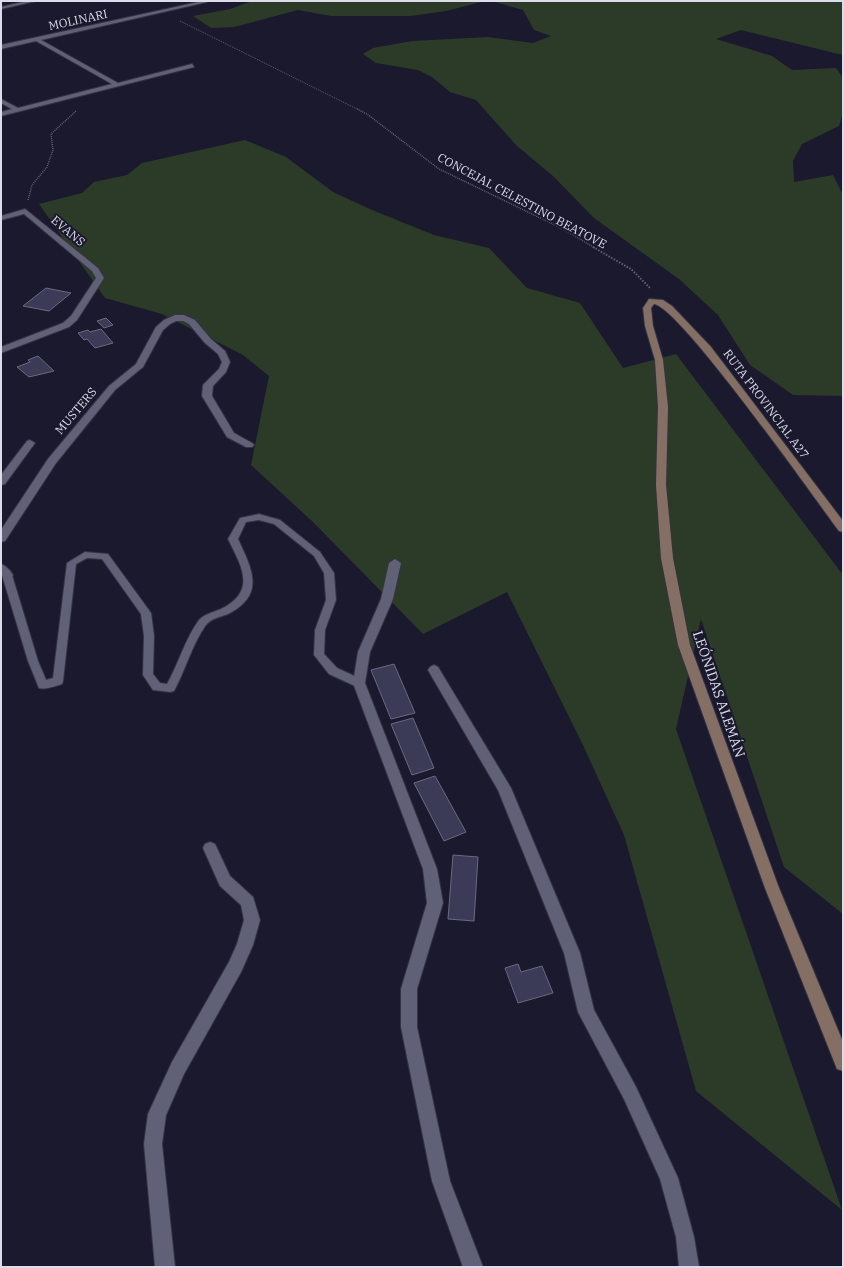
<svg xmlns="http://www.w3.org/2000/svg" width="844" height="1268" viewBox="0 0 844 1268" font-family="'IBM Plex Serif',serif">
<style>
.green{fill:#2c3b28}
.building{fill:#3c3b57;stroke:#6a6981}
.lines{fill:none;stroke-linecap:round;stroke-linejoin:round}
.lane-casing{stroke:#353443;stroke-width:2}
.street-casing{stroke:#353443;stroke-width:2}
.secondary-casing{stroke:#353443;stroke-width:2}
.path-far2{stroke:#615f71;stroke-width:1;stroke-dasharray:1 1;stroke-linecap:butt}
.path-far1{stroke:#615f71;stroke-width:1.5;stroke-dasharray:1 1;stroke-linecap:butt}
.path{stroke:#615f71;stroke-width:2;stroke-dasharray:1.5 1.5;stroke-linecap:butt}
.lane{fill:#606077;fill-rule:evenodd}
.street{fill:#606077;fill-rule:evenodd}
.secondary{fill:#856f64;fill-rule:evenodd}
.labels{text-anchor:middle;stroke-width:4;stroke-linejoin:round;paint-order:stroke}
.far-street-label{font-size:12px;fill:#dcdcea;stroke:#1b192d}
.street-label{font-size:14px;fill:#dcdcea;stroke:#1b192d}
</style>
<rect width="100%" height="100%" fill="#1b192d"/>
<g class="green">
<polygon points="252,1 485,1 446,11 411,16 331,16 298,10 234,27 211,28 193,16 230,9"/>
<polygon points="492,1 843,1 843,55 741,30 716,39 772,56 792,70 836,68 843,78 843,112 839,126 802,144 793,161 794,182 833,175 843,195 843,396 793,395 750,365 718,315 679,279 594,218 553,176 517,146 476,100 450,92 432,77 418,70 376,63 363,54 373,48 412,41 488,37 533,43 551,36 534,30 523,10"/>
<polygon points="245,140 286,157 333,192 372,210 434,235 489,248 527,288 580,303 623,368 676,354 843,575 843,914 784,867 701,619 676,729 842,1210 696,1091 624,835 582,743 507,592 423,634 313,522 251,465 269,376 243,355 162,314 105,298 39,204 82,193 94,182 127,175 142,163"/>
</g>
<g class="building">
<polygon points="46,288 71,293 49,311 23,306"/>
<polygon points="106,318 113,325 104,328 97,321"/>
<polygon points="101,329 113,343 95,348 87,339 84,340 78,333 88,330 90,332"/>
<polygon points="38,356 54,371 29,377 17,367 30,362 28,360"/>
<polygon points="394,664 415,713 391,719 371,670"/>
<polygon points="413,718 434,768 412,775 391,724"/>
<polygon points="435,776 466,832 444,841 414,783"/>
<polygon points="453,855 478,857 474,921 448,919"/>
<polygon points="518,964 521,972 542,966 553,993 518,1003 505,968"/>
</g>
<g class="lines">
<defs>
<path id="lane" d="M259 514 280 520 320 552 334 573 336 600 325 630 324 654 337 668 363 680 364 683 363 686H355L329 674 314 655 315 630 326 600 324 573 314 556 274 524 259 520 246 522 238 539C252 569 266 595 228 614 221 617 211 618 206 625 193 642 185 671 174 691L170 692 153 690 143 675 144 636 141 614 102 559 87 558 76 564 63 681 62 684C55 686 46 690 39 688L28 661 2 575 4 573 7 572 12 575 38 661 46 680 53 678 67 563 85 552 108 554 151 613 154 636 153 674 160 683 167 684C179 663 185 639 199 620 204 614 214 612 221 609 257 591 242 567 228 539L240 518Z"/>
<g id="street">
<polygon points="27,1 36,1 1,9 1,7"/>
<polygon points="203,1 207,2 41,40 118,83 192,64 194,67 1,116 1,112 12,109 1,103 1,99 18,108 112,84 36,41 1,49 1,45"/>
<polygon points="25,209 98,268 104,278 77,320 69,327 1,353 1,347 63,323 71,316 96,278 92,271 24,214 1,220 1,216"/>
<polygon points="175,315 184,315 195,320 211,339 225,351 230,362 226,372 213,386 212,396 234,433 252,443 254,445 252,447 246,447 227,437 202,396 203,385 219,369 222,362 218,354 205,343 189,324 183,321 176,321 170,324 163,330 143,367 115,390 56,463 5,541 1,542 1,530 48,459 109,386 136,364 156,327 164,320"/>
<polygon points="30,440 35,443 5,484 1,485 1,475 27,441"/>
<polygon points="395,559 401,563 393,599 370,652 365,683 437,869 443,903 417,989 417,1027 450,1181 483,1267 463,1267 432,1181 401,1027 401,989 427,903 423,869 353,683 358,652 381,599 389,563"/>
<path d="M1 564C6 566 10 570 13 575L11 578 7 579 1 575Z"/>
<polygon points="434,665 438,667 511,788 580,953 594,1010 636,1087 678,1178 694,1237 699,1267 679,1267 676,1237 660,1179 624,1099 578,1012 564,953 498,790 428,670 430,667"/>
<polygon points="210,842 215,844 230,876 253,897 260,920 253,945 241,972 184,1074 166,1115 162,1144 175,1267 155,1267 144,1144 148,1114 172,1062 229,962 237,944 244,920 241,905 220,886 203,848 205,844"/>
</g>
<path id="secondary" d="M649 299 663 300 672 306 711 347 843 521V532L839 531C815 499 680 307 654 304L651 308 653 326 663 360 668 407 666 485 673 558 690 645 779 888 843 1042V1071L837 1069 765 888 678 645 661 558 656 485 658 407 655 360 645 326 643 308Z"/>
</defs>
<use href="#lane" class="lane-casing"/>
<use href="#street" class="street-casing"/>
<use href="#secondary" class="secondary-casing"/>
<polyline class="path-far2" points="180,21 359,110"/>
<g class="path-far1">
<polyline points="357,109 367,114 439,169 563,229 595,248"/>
<polyline points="28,200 32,185 47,167 53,150 51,134 76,111"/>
</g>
<polyline class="path" points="593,247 631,269 650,288"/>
<use href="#lane" class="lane"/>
<use href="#street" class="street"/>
<use href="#secondary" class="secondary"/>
</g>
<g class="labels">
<g class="far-street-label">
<text transform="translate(78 20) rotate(-12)" y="4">MOLINARI</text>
<text transform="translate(522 201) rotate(28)" y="4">CONCEJAL CELESTINO BEATOVE</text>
<text transform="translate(68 231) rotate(40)" y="4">EVANS</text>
<text transform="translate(766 404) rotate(53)" y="4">RUTA PROVINCIAL A27</text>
<text transform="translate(76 411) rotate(-50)" y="4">MUSTERS</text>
</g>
<g class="street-label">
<text transform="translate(719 694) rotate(71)" y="5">LEÓNIDAS ALEMÁN</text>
</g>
</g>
<rect width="844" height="1268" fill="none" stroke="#dcdcea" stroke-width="4"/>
</svg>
